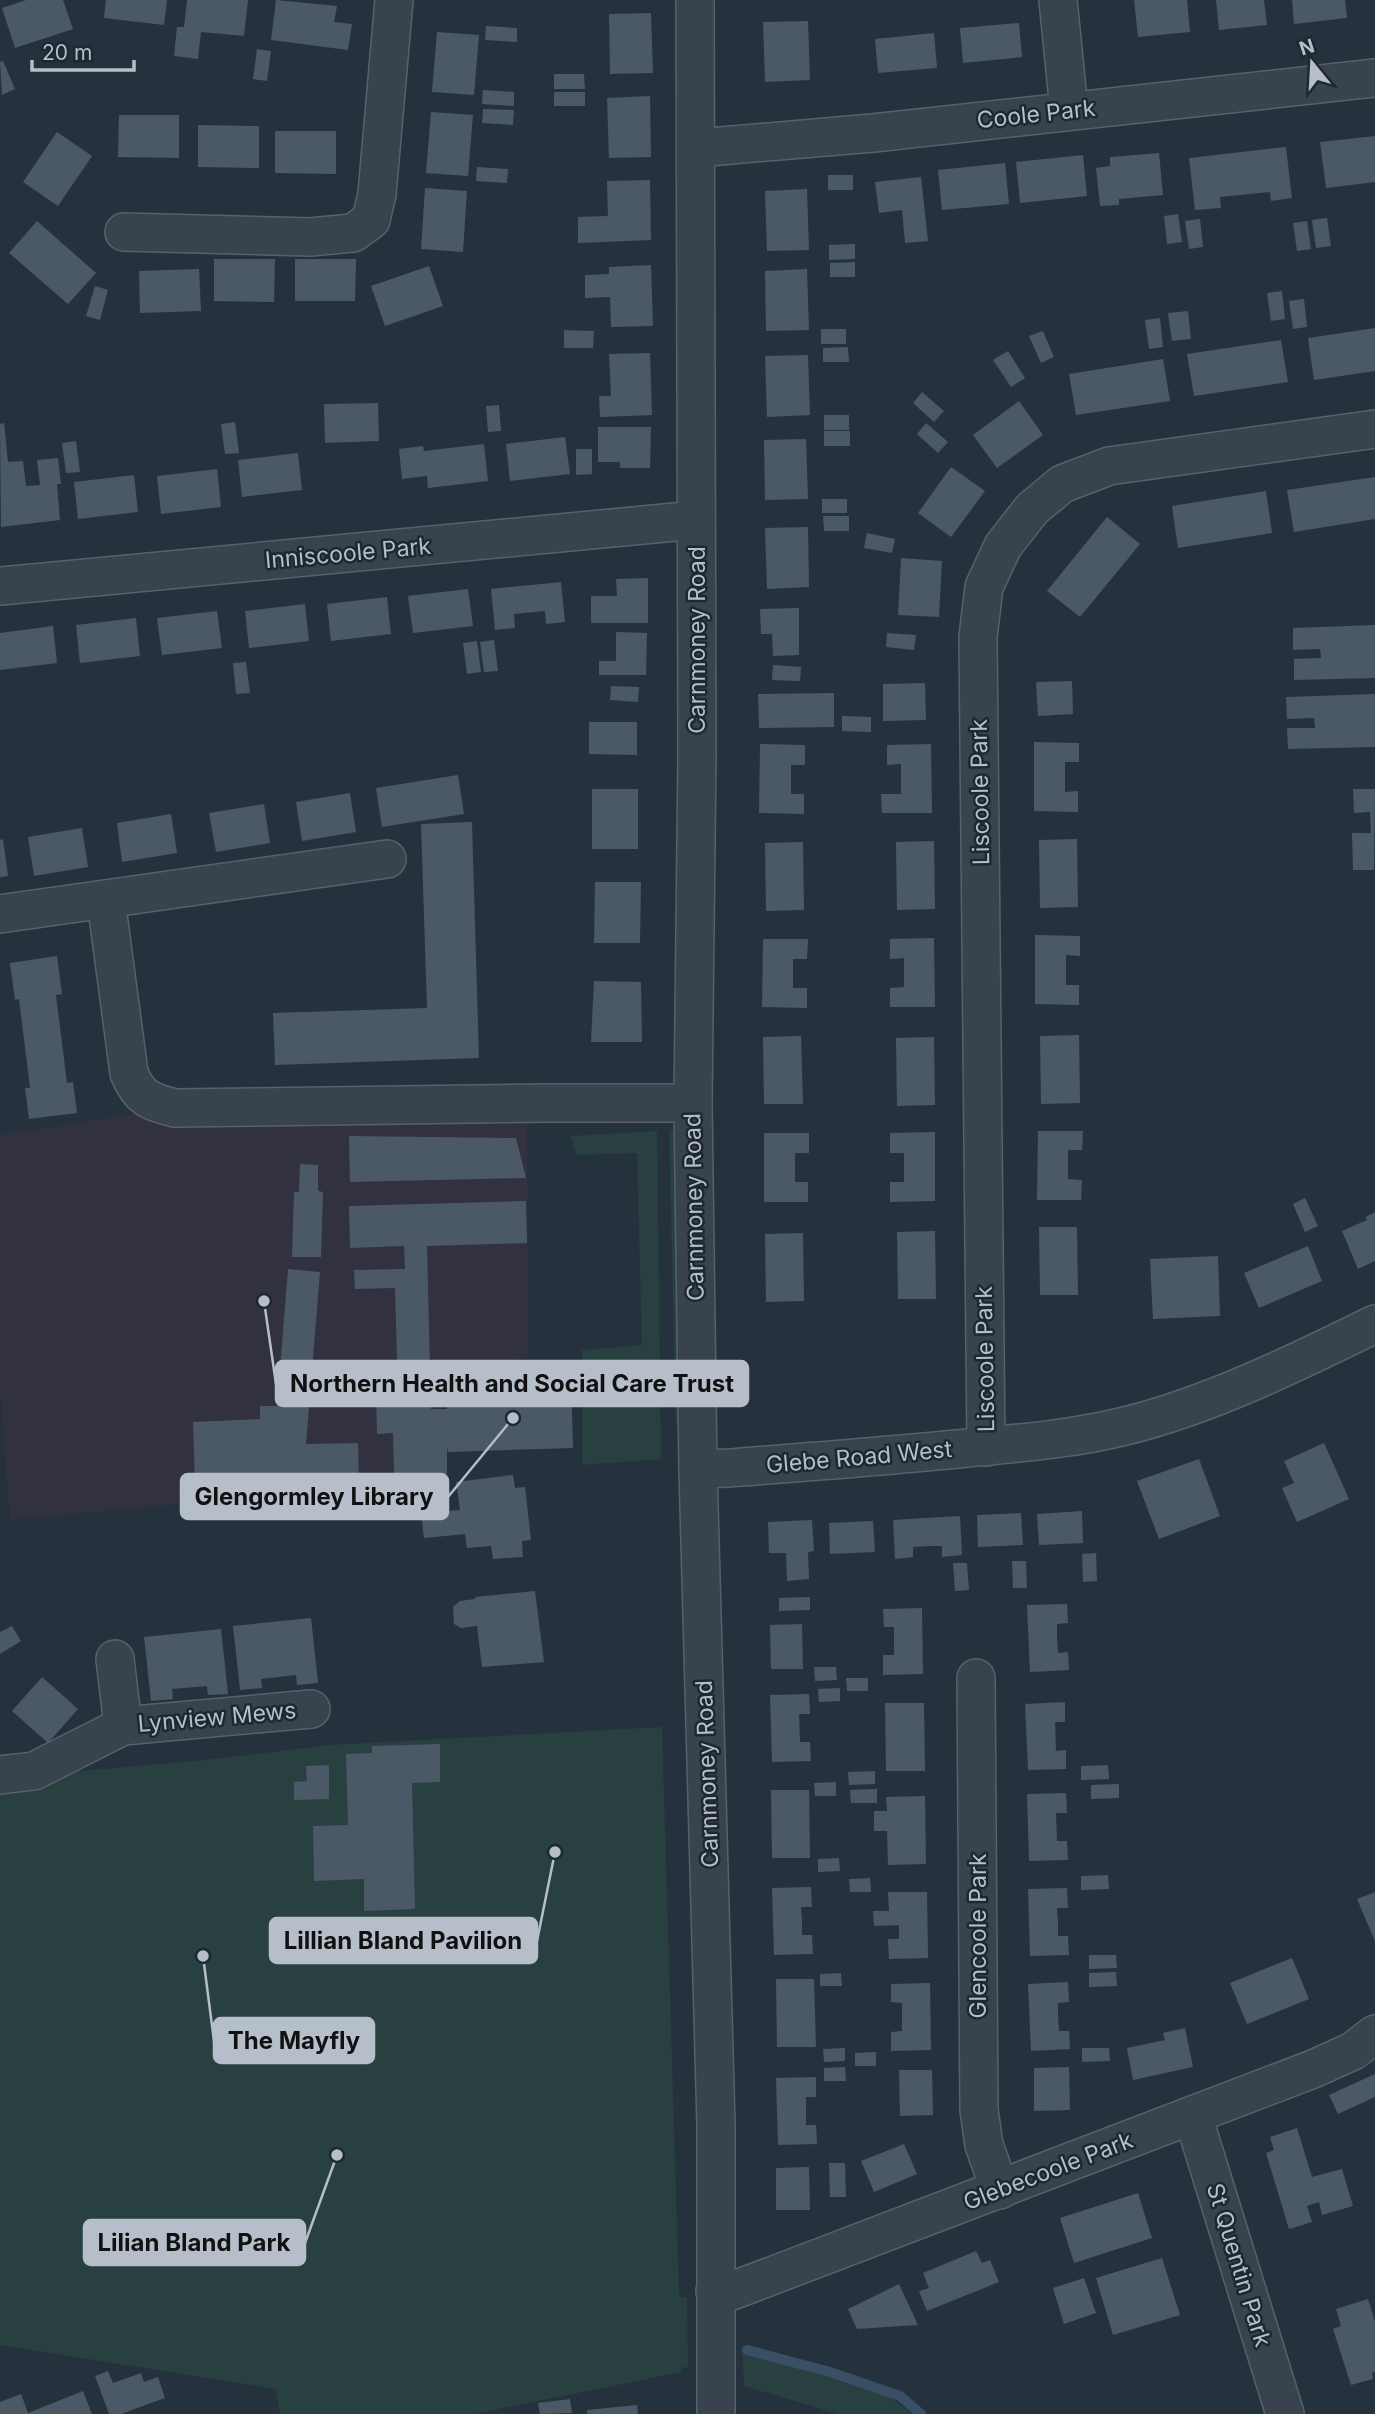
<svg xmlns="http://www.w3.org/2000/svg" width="1375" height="2414" viewBox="0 0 1375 2414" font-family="Inter,sans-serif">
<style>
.medical{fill:#32313f}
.green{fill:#284040}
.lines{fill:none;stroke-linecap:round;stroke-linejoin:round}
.stream{stroke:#394f65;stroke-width:10}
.building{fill:#4b5967}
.minor-casing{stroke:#57616c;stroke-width:40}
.minor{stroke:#39434e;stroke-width:37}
.labels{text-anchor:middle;stroke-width:5;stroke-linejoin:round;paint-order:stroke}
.street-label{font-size:23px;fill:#b5bec9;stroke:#1e2833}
.leader{fill:none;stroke:#b5bec9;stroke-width:2.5}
.callout-dot{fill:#b5bec9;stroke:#1e2833;stroke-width:2.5}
.callout{fill:#b5bec9;stroke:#b5bec9;stroke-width:2.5}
.callout-label{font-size:24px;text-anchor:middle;font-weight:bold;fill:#111}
</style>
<rect width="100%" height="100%" fill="#25323e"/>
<polygon class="medical" points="527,1104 528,1358 441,1367 441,1479 10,1520 0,1389 0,1135 175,1108"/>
<g class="green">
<polygon points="669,1127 678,1139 679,1412 676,1431"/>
<polygon points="657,1131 661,1459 582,1465 582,1350 642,1345 637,1153 577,1155 570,1136"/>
<polygon points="662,1727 679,2296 687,2298 688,2367 681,2368 681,2372 475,2414 280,2414 276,2389 0,2345 0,1778 206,1760 329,1745"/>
<polygon points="742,2350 810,2366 872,2384 913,2414 838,2414 744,2386"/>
</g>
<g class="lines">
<polyline class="stream" points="747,2350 830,2372 900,2396 921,2414"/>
</g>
<g class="building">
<polygon points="26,0 63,0 73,29 15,48 2,8"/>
<polygon points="106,0 167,0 164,25 104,18"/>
<polygon points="187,0 248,0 244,36 201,32 198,59 174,56 177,27 184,27"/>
<polygon points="276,0 337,6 334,22 352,24 348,50 271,40"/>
<polygon points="1134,0 1187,0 1190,32 1138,37"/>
<polygon points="1216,0 1264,0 1267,25 1219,30"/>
<polygon points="1292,0 1345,0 1347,18 1294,24"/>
<polygon points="651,13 653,73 610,74 609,14"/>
<polygon points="808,21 810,80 765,82 763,22"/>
<polygon points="1019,23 1022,57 963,63 960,28"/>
<polygon points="486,26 517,28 517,42 485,40"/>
<polygon points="437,32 479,35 474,95 432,92"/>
<polygon points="934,33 937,68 878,73 875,39"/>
<polygon points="257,49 271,51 267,81 253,79"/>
<polygon points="3,61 15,89 2,95 0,62"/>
<polygon points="554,74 584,74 585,89 554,89"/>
<polygon points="483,90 514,92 514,106 482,104"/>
<rect x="554" y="92" width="31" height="14"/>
<polygon points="650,96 651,157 609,158 607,98"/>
<polygon points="483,109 514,110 513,125 482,123"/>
<polygon points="431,112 473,115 468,176 426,173"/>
<polygon points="119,115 179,115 179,158 118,157"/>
<polygon points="198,125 259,126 259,168 198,167"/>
<polygon points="275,131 336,131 336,174 275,173"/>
<polygon points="57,132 92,156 58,206 23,182"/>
<polygon points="1375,136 1375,182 1326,188 1320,142"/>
<polygon points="1286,147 1292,198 1271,201 1270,192 1220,197 1221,208 1195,210 1189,158"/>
<polygon points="1159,153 1163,195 1119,199 1119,205 1100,206 1096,168 1110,166 1110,157"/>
<polygon points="1083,155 1087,196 1020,203 1016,162"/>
<polygon points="1005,163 1009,204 942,210 938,170"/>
<polygon points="477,167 508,169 507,183 476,181"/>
<rect x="828" y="175" width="25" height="15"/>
<polygon points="921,177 928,241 905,243 902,210 879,213 875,182"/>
<polygon points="650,180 651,240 578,243 578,217 608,216 607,181"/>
<polygon points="425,188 467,191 463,252 421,249"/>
<polygon points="807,189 809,250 767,251 765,191"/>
<polygon points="1178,214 1182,242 1167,244 1164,216"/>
<polygon points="1327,218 1331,246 1316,248 1312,220"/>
<polygon points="1200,219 1203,247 1189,249 1185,221"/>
<polygon points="37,221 96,273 68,304 9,253"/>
<polygon points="1307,221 1311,249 1297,251 1293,223"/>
<polygon points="855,244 855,259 829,260 829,245"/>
<polygon points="214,259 275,259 274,302 214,301"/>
<polygon points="295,259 356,259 355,301 295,301"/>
<polygon points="855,262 855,277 830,277 830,263"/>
<polygon points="651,265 653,326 611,327 610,297 585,298 585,275 609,274 609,267"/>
<polygon points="429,266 443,306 385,326 371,286"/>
<polygon points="199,269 201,311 140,313 139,271"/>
<polygon points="807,269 809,330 766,331 765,271"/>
<polygon points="95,286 108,290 100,320 86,316"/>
<polygon points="1282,291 1285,319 1271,321 1267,293"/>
<polygon points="1304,299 1307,327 1293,329 1289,301"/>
<polygon points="1188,311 1191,339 1172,341 1168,313"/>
<polygon points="1160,318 1163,347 1149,349 1145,320"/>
<polygon points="1375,328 1375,371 1314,380 1308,338"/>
<rect x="821" y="329" width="25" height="15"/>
<polygon points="564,330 594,331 593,348 564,348"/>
<polygon points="1043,331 1054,357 1041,363 1029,336"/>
<polygon points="1281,340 1288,382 1194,396 1187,354"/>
<polygon points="848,347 849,362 823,362 823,348"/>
<polygon points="1008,351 1025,378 1011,387 993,360"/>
<polygon points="650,353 652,415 600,417 599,396 611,396 609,354"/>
<polygon points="808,355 810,415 767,417 765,356"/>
<polygon points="1163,359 1170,401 1076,415 1069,374"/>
<polygon points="922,392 944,411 934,422 913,403"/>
<polygon points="1019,401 1043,435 997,468 973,435"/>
<polygon points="378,403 379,441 325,443 324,404"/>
<polygon points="499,405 501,431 488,432 486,406"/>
<rect x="824" y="415" width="25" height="15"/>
<polygon points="235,422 239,453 225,454 221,424"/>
<polygon points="4,423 8,462 23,461 26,486 40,485 37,460 58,458 61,484 57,484 60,520 1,527 0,424"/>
<polygon points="926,423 948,442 938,453 917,434"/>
<polygon points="598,427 651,427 650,468 620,468 620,462 598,462"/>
<rect x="824" y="431" width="26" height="15"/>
<polygon points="565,437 570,474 510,481 506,444"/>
<polygon points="806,439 808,499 765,500 764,440"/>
<polygon points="76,441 80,472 66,473 62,443"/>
<polygon points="484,444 488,481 428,488 427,476 402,479 399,449 423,446 424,451"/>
<polygon points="576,449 592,449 592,474 576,475"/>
<polygon points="298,453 302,490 242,497 238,460"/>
<polygon points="951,467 985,491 951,537 918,513"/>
<polygon points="217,469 221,507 161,514 157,476"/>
<polygon points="134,475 138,512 78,519 74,482"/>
<polygon points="1375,477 1375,519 1294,532 1287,490"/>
<polygon points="1266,491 1272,533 1178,548 1172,506"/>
<rect x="822" y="499" width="25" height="14"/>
<polygon points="823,516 849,516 849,531 824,531"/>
<polygon points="1107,517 1140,544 1080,617 1047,591"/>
<polygon points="808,527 809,587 767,589 765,528"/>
<polygon points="867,533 895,539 892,553 864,548"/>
<polygon points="901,558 942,561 939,617 898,615"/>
<polygon points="648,578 648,623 591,623 591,596 617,596 616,579"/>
<polygon points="561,582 565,622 546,624 545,611 514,614 515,628 495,630 491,589"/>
<polygon points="468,589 473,626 413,633 408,596"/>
<polygon points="387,597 391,634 331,641 327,604"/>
<polygon points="305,604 309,641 249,648 245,611"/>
<polygon points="799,608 799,655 773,656 772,634 761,634 760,609"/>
<polygon points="217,611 222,648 162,655 157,618"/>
<polygon points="136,618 140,656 80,663 76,625"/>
<polygon points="1375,625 1375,678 1294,680 1294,659 1321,658 1320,649 1293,650 1293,628"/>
<polygon points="53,626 57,663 0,670 0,633"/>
<polygon points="616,632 647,633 646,675 599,675 599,661 616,661"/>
<polygon points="887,633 916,635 914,650 886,647"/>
<polygon points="494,640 498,671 484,672 480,642"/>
<polygon points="477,641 481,672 467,674 463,643"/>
<polygon points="246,662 250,693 236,694 233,663"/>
<polygon points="773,665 801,667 800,681 772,680"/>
<polygon points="1072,681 1073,714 1038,716 1036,682"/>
<polygon points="925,683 926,720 883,721 883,684"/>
<polygon points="611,686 639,687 638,702 610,700"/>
<polygon points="834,693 834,727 759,728 758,694"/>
<polygon points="1375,694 1375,747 1288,749 1287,728 1315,728 1314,718 1287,719 1286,697"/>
<polygon points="842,716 871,717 871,732 842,731"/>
<polygon points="589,722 637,722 637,755 589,754"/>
<polygon points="1034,742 1079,743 1079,762 1065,762 1065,792 1078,791 1078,812 1034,811"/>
<polygon points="760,744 805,745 805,765 791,765 791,794 804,794 804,814 759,813"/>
<polygon points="931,744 932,813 882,813 881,794 901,794 901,764 887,765 887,745"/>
<polygon points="458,775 464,814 382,827 376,788"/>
<rect x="592" y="789" width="46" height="60"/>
<polygon points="1353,789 1375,789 1374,870 1353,870 1352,833 1371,833 1370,812 1354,813"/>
<polygon points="350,793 356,832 302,841 296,802"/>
<polygon points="264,804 270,843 216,852 209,813"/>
<polygon points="171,814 177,853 122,862 117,823"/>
<polygon points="472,822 479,1058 275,1065 273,1013 427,1008 421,824"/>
<polygon points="82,828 88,867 34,876 28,837"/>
<polygon points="3,839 8,876 0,877 0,840"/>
<polygon points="1077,839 1078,907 1040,908 1039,840"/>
<polygon points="934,841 935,909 897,910 896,842"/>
<polygon points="803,842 804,910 766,911 765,843"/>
<polygon points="595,882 641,882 640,943 594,943"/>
<polygon points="1035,935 1080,936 1080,956 1066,955 1066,985 1079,985 1079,1005 1035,1004"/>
<polygon points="934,938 935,1007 890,1007 890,988 904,987 904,958 890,959 890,939"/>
<polygon points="763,939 808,939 807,959 793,959 793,988 807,988 807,1008 762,1007"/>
<polygon points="57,956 62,994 56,995 67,1083 73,1082 77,1113 29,1119 25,1088 30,1088 19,999 15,1000 10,963"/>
<polygon points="594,981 641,982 642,1042 591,1042"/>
<polygon points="1079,1035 1080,1103 1041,1104 1040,1036"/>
<polygon points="801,1036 803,1104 764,1104 763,1037"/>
<polygon points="934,1037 935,1105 897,1106 896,1038"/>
<polygon points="1038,1131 1083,1131 1082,1150 1068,1150 1068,1179 1082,1180 1081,1200 1037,1200"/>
<polygon points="935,1132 935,1201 890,1202 890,1182 904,1182 904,1153 890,1153 890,1133"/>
<polygon points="764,1133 809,1133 809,1153 795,1153 795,1182 808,1182 808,1202 764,1202"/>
<polygon points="349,1136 516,1138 526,1178 350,1182"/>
<polygon points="300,1164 318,1165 318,1191 323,1192 321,1257 292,1257 294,1192 299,1192"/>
<polygon points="1305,1198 1318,1226 1305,1232 1293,1204"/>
<polygon points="526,1201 527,1243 427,1246 431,1409 447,1409 446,1376 571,1373 573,1448 448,1452 447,1445 447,1474 394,1475 393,1433 377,1434 376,1395 398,1394 395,1288 355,1289 354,1270 405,1269 404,1246 350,1248 349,1206"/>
<polygon points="1375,1212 1375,1261 1358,1269 1342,1231 1367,1220 1366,1217"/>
<polygon points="1039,1227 1077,1227 1078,1295 1040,1295"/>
<polygon points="935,1231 936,1299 898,1299 897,1232"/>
<polygon points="803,1233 804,1301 766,1302 765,1234"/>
<polygon points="1308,1246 1322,1281 1259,1308 1244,1273"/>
<polygon points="1218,1256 1220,1316 1153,1319 1150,1259"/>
<polygon points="288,1269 320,1272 306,1444 358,1443 359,1482 195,1486 193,1422 260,1419 260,1406 277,1406"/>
<polygon points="1324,1443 1349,1499 1297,1522 1282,1488 1294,1483 1284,1461"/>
<polygon points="1199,1459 1220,1516 1159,1539 1137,1481"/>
<polygon points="513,1475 515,1488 525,1487 531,1540 522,1541 523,1557 493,1559 491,1546 467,1548 465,1534 424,1538 421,1513 460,1510 456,1482"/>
<polygon points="1082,1511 1083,1543 1039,1545 1037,1514"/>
<polygon points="1021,1513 1023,1545 978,1547 977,1515"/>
<polygon points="960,1516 962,1555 942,1557 942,1546 928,1546 913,1547 913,1557 895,1559 893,1520"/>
<polygon points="812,1520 814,1551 808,1552 809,1579 787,1581 786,1553 769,1553 768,1522"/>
<polygon points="873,1521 875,1552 830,1554 829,1523"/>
<polygon points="1096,1553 1097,1581 1083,1582 1082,1554"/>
<polygon points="1012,1561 1026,1561 1027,1588 1013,1588"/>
<polygon points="953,1563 967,1563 969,1590 955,1591"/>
<polygon points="535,1591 544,1662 482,1667 477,1626 461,1628 454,1624 453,1607 460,1601 475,1599 475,1597"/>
<polygon points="810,1597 810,1610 779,1611 779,1598"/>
<polygon points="1067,1604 1068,1623 1057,1624 1057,1637 1058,1653 1068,1652 1069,1670 1030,1672 1027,1605"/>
<polygon points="922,1608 923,1674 883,1675 883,1655 894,1655 894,1627 884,1627 883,1609"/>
<polygon points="311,1618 318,1683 297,1685 296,1675 261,1679 262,1688 240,1690 233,1626"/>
<polygon points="802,1624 803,1669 771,1669 770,1625"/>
<polygon points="12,1626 21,1641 0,1654 0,1632"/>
<polygon points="221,1629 228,1694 208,1695 207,1686 172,1689 173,1699 151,1701 144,1637"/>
<polygon points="814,1667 836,1667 837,1680 815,1681"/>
<polygon points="42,1677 78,1709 48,1743 12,1711"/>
<polygon points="846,1678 868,1678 868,1691 847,1691"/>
<polygon points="840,1688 840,1701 819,1702 818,1689"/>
<polygon points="809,1694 810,1714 799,1714 800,1742 810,1742 811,1761 772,1762 770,1695"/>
<polygon points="1065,1702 1065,1722 1055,1722 1056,1751 1066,1750 1066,1769 1028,1770 1025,1704"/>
<polygon points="885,1703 924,1703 925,1771 886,1771"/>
<polygon points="440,1744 440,1782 412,1783 415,1909 364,1911 364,1879 314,1881 313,1826 348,1825 346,1754 372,1753 372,1746"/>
<polygon points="329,1765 329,1799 294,1800 294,1782 307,1781 306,1766"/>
<polygon points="1108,1765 1109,1779 1081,1780 1081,1766"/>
<polygon points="875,1771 875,1784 849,1785 848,1772"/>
<polygon points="836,1782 836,1796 815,1796 814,1783"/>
<polygon points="1119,1784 1119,1798 1091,1799 1091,1785"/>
<polygon points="877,1789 877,1803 851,1803 850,1790"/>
<polygon points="771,1790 809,1790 810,1858 772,1858"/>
<polygon points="1066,1793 1067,1813 1056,1813 1057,1841 1067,1841 1068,1860 1029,1861 1027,1794"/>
<polygon points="925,1796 926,1864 888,1865 887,1831 874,1831 874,1811 887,1811 886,1797"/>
<polygon points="839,1858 840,1871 818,1872 818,1859"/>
<polygon points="1108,1875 1109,1889 1081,1890 1081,1876"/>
<polygon points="870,1878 871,1892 850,1892 849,1879"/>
<polygon points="811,1887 812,1907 801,1907 802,1921 802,1935 812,1935 813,1954 774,1955 772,1888"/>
<polygon points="1067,1888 1068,1908 1057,1908 1058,1922 1058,1936 1068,1936 1069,1955 1030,1956 1028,1889"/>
<polygon points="888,1892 927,1892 928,1958 889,1959 888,1939 899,1939 899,1925 874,1926 873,1911 889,1911"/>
<polygon points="1375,1892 1375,1941 1357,1899"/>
<polygon points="1089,1955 1116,1955 1117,1968 1089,1969"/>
<polygon points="1292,1958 1309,1999 1247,2024 1230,1983"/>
<polygon points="1116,1972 1117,1986 1089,1987 1089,1973"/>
<polygon points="841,1973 842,1986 820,1986 820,1974"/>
<polygon points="776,1979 814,1979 816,2047 777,2047"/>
<polygon points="1068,1982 1069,2002 1058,2003 1058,2016 1059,2031 1069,2031 1070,2049 1031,2051 1028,1984"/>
<polygon points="930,1983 931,2050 891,2051 891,2032 902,2031 902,2003 891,2002 891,1984"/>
<polygon points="1185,2028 1193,2067 1133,2080 1127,2048 1165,2040 1163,2033"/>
<polygon points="845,2048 845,2061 824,2062 823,2049"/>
<polygon points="1082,2048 1109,2048 1110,2061 1082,2062"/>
<polygon points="876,2052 876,2066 855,2066 855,2053"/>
<polygon points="845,2067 846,2081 824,2081 824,2068"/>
<polygon points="1069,2067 1070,2110 1034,2111 1034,2068"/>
<polygon points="899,2070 932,2070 933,2115 900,2116"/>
<polygon points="1375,2074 1375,2097 1338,2114 1329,2095"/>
<polygon points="816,2077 816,2097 806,2097 806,2125 816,2125 817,2144 778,2145 776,2078"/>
<polygon points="1297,2128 1312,2177 1342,2169 1353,2206 1322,2215 1319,2202 1307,2206 1312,2222 1289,2229 1266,2153 1274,2150 1270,2137"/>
<polygon points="904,2144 917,2174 874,2192 861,2161"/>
<polygon points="829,2163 845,2163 846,2197 830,2197"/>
<polygon points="809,2167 810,2210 776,2210 776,2168"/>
<polygon points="1138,2193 1152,2238 1074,2263 1060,2218"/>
<polygon points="976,2251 982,2263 990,2260 999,2282 927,2311 919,2291 929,2288 923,2273"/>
<polygon points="1162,2258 1180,2315 1113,2335 1096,2278"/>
<polygon points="1084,2278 1096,2313 1064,2324 1053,2288"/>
<polygon points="899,2284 918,2325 857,2329 848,2309"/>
<polygon points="1368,2299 1375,2322 1375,2372 1372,2373 1373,2379 1351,2385 1333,2329 1341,2326 1336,2309"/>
<polygon points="108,2371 113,2383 141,2373 144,2382 158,2377 165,2398 121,2414 109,2414 95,2376"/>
<polygon points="83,2391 92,2414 0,2414 0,2402 21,2394 28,2413"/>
<polygon points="570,2399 572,2413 540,2414 538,2403"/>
<polygon points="637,2405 638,2414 587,2414 587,2410"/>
</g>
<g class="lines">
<defs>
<g id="minor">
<polyline points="695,0 697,755 693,1103 698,1469 716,2125 716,2414"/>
<polyline points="1058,0 1069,110"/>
<polyline points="697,148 873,133 1375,78"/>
<polyline points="124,232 310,237 353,233 371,220 377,194 394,0"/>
<polyline points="0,586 696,520"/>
<path d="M106 900 129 1073C139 1098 150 1102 175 1108L547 1103H693"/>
<polyline points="0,914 387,859"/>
<polyline points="986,1447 978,637 984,587 1003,546 1032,509 1062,484 1109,466 1375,429"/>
<path d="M698 1469 729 1468C808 1462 888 1456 967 1448 1020 1443 1073 1439 1125 1426 1208 1406 1298 1362 1375 1324"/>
<polyline points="115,1659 123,1726"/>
<polyline points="976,1678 979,2110 984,2145 1000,2190"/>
<polyline points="0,1775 34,1771 123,1726 311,1709"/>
<polyline points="1193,2116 1285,2414"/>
<polyline points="715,2291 732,2291 1313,2069 1353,2051 1375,2034"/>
</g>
</defs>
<use href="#minor" class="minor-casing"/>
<use href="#minor" class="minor"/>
</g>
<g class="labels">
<g class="street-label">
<text transform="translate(1036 114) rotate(-6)" y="8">Coole Park</text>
<text transform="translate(348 553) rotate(-5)" y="8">Inniscoole Park</text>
<text transform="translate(697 640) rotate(-90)" y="8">Carnmoney Road</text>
<text transform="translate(980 792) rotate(-91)" y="8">Liscoole Park</text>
<text transform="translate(694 1207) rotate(-91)" y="8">Carnmoney Road</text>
<text transform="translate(985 1359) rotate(-91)" y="8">Liscoole Park</text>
<text transform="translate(859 1457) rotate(-5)" y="8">Glebe Road West</text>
<text transform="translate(217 1717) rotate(-5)" y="8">Lynview Mews</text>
<text transform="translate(707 1774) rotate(-92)" y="8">Carnmoney Road</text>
<text transform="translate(978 1936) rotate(-90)" y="8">Glencoole Park</text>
<text transform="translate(1048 2171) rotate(-21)" y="8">Glebecoole Park</text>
<text transform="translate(1239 2265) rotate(73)" y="8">St Quentin Park</text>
</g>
</g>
<path class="leader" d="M264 1301L276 1384M513 1418L448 1497M555 1852L537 1941M203 1956L214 2041M337 2155L305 2243"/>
<g class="callout-dot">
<circle cx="264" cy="1301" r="7"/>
<circle cx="513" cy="1418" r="7"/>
<circle cx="555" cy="1852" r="7"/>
<circle cx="203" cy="1956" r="7"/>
<circle cx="337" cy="2155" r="7"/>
</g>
<g class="callout">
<rect x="276" y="1361" width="472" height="45" rx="7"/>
<rect x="181" y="1474" width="267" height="45" rx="7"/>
<rect x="270" y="1918" width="267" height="45" rx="7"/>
<rect x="214" y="2018" width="160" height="45" rx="7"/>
<rect x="84" y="2220" width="221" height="45" rx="7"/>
</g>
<g class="callout-label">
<text x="512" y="1392">Northern Health and Social Care Trust</text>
<text x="314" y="1505">Glengormley Library</text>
<text x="403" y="1949">Lillian Bland Pavilion</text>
<text x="294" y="2049">The Mayfly</text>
<text x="194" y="2251">Lilian Bland Park</text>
</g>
<g transform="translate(1312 63) rotate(342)" stroke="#1e2833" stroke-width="5" paint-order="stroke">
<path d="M0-5L12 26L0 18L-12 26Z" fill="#b5bec9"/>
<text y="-10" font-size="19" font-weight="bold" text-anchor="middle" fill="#b5bec9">N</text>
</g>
<path d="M32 60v10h102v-10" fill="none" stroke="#b5bec9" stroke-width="3.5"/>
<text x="42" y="60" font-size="21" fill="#b5bec9" stroke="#1e2833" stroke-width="5" paint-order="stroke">20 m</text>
</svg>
